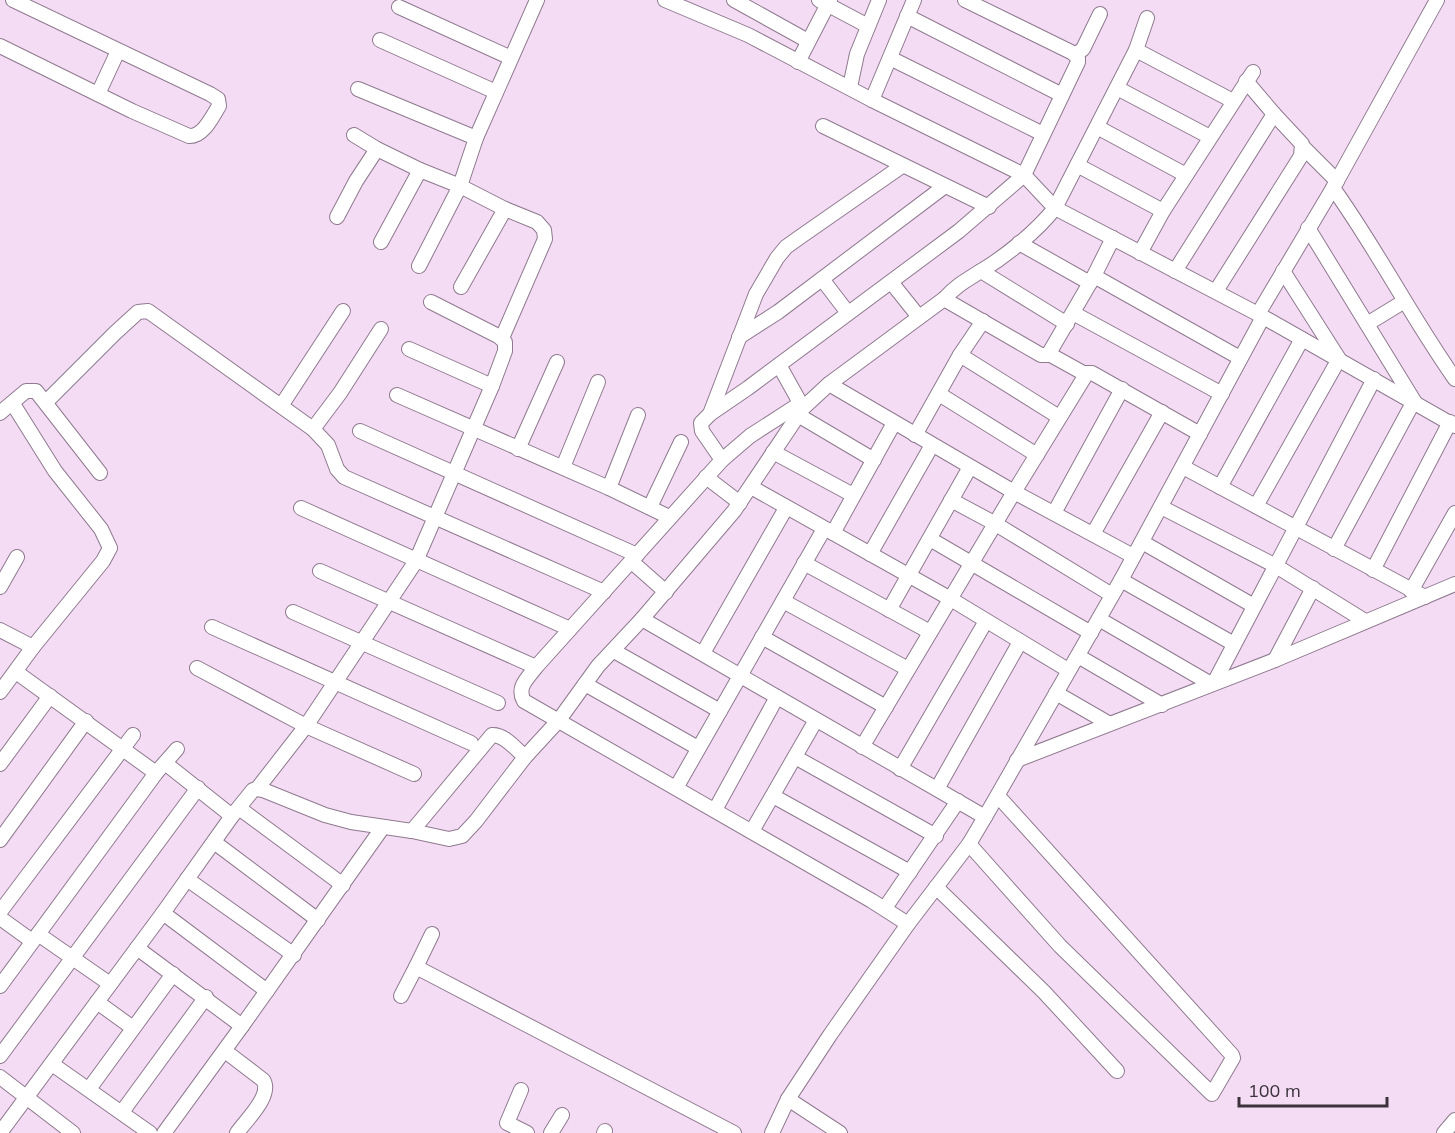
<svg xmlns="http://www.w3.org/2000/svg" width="1455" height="1133" viewBox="0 0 1455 1133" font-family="Mulish,sans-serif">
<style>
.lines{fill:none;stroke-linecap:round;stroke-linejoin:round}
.minor-casing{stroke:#8f7a8f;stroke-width:16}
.minor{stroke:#fff;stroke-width:14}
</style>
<rect width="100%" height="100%" fill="#f4dcf4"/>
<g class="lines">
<defs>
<g id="minor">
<polyline points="734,0 808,41"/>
<polyline points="819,0 868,26"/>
<polyline points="1437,0 1333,188 1258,314 1455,426"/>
<polyline points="399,7 511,58"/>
<polyline points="907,16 1062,95"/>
<polyline points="1147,18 1136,50 1055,208 1258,314"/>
<polyline points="380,40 496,92"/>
<path d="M0 46 132 111 189 136C203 137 212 117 219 106L218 99 210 94 13 0"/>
<polyline points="1136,50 1233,101"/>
<polyline points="1075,55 1083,49 1100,14"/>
<polyline points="890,58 1043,134"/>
<polyline points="798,62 830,0"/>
<polyline points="1246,81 1274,114"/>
<polyline points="850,87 857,54 879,0"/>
<polyline points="1117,88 1210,137"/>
<polyline points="358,89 476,138"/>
<polyline points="98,94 118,51"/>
<polyline points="872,100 914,0"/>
<polyline points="823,126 989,207"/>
<polyline points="1097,127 1186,175"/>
<polyline points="354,135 377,149 420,170"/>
<polyline points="1303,147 1337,181"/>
<polyline points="1077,165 1163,211"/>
<path d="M1333 188C1377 249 1411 317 1455 379"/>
<polyline points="337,217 356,181 377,149"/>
<polyline points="1308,228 1414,401 1334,549"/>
<polyline points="381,242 420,170 460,186 505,209 537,222 544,230 545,239 502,338"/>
<polyline points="1019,243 1090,283"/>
<polyline points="1140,253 1163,211 1253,72"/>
<polyline points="419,266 460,186 476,138 537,0"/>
<polyline points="981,271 1067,324"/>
<polyline points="1175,271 1274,114 1302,144 1301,156 1216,291"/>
<polyline points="1094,276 1240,358"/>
<polyline points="822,279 848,313"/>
<polyline points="891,282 919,317"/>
<polyline points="461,287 505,209"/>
<polyline points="944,299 1041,355 1048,355 1094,276 1113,238"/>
<polyline points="1073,313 1222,394"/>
<polyline points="1367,324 1403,302"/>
<polyline points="739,337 778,312 945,186"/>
<polyline points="409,349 492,386"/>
<polyline points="1049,354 1085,374"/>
<polyline points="960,355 1059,417"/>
<polyline points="779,365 803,408"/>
<polyline points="829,384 1014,492 1087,373 1092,373 1200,434"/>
<polyline points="939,394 1037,455"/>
<polyline points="397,395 609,488 669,517"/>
<polyline points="46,402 115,333 138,312 148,311 313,429 328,445 337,469 344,477 604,592"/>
<path d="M801 403 750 436 722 460 536 667C528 678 516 687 524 701L872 901 908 924"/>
<polyline points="13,404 55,471 101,529 110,548 103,561 33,647"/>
<polyline points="281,406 343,311"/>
<polyline points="0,413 26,391 36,391 100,473"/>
<polyline points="710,414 748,388 959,231 1024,175 1078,62 1078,58 1073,53 965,0"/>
<polyline points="798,415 874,460"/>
<polyline points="313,429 340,393 381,329"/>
<polyline points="360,431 637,555"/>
<polyline points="915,435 960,355 983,321"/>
<polyline points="518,449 557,362"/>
<polyline points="773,452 853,495"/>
<polyline points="722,460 702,431 701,423 710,414 756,294 777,258 786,247 800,237 902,166"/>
<polyline points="563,467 598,382"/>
<polyline points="1183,467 1425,597"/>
<polyline points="706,477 740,503"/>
<polyline points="751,487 949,598 1068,670"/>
<polyline points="1220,487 1302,339"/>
<polyline points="609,488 638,415"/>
<polyline points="951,500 994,523 1112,595"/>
<polyline points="1256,506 1339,359 1283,271"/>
<polyline points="650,507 681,442"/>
<polyline points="1161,507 1276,566 1365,621"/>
<polyline points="301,508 570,629"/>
<polyline points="1054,513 1122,389"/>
<polyline points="833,533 894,423"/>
<polyline points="1093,534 1162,412"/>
<polyline points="930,539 1091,633"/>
<polyline points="1142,542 1254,606"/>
<polyline points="870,554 932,445"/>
<polyline points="632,562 666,592"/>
<polyline points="804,563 930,632"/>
<polyline points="1373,570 1450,422"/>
<polyline points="320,571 536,667"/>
<polyline points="1121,580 1234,644"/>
<polyline points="0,587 17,557"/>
<polyline points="1411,591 1455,513"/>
<polyline points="783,601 908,669"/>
<polyline points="889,610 970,467"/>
<polyline points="293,612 498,703"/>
<polyline points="642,619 985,817"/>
<polyline points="1099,619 1211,684"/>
<polyline points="212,627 471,743"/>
<polyline points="0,630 33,647 0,692"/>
<polyline points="762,637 886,707"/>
<polyline points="614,651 720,711"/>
<polyline points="703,653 786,508"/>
<polyline points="1078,656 1162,705"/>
<polyline points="1275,660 1313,588"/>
<polyline points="197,668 306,726 414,774"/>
<polyline points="16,672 156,773"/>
<polyline points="1214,683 1374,379"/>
<polyline points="585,684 698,748"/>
<polyline points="1056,693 1108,723"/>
<polyline points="862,747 1014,492 1133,556"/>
<polyline points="795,757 936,836"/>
<polyline points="1017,760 1275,660 1455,584"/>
<polyline points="165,763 232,816"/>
<polyline points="0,764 50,696"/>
<polyline points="900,769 986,621"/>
<polyline points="676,788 824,529"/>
<polyline points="257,789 306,726 416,561 492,386 505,351 505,342 498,336 431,302"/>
<polyline points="937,789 1020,642"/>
<polyline points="773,796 910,872"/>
<polyline points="239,808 343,885"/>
<polyline points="715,810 777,697"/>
<path d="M412 831 492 735C504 734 516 749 525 757"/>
<polyline points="752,831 816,720"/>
<polyline points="0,840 86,721"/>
<polyline points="214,842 318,920"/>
<polyline points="969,844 1060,946 1212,1094 1233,1058 1232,1055 998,796"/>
<polyline points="187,879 294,955"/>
<polyline points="936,887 1044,992 1117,1071"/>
<polyline points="885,908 958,801"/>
<polyline points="0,912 133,735"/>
<polyline points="163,913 267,991"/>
<polyline points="0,918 32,941"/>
<polyline points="38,934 110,984"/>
<polyline points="432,934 416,967 734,1133"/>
<polyline points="137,948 242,1026 164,1133"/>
<polyline points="0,986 156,773 177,749"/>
<polyline points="401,996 416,967"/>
<polyline points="97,1002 133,1028"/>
<polyline points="242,1026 383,827"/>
<path d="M225 1051 263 1080C273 1095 246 1120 237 1133"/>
<polyline points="0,1056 198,788"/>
<polyline points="52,1064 150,1133"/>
<polyline points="0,1077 73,1133"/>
<polyline points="89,1089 173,974"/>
<polyline points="521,1090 507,1123 527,1133"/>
<polyline points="788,1099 840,1133"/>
<polyline points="122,1112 206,997"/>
<path d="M0 1133 163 913 232 816 253 790 257 789 263 790 325 815 351 822 412 831 449 839 462 836 476 821 525 757 559 720 598 666 642 619 734 511 803 408 829 384 944 299C957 285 965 281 981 271 1006 256 1037 231 1055 208L1024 175 872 100 748 35 665 0"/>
<polyline points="551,1133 562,1115"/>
<polyline points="604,1133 605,1131"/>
<polyline points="772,1133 788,1099 830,1035 908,924 969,844 985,817 1121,580 1263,317"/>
<polyline points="1444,1133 1455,1120"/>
</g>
</defs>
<use href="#minor" class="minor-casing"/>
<use href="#minor" class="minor"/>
</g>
<path d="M1239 1097v9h148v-9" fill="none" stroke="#3b323b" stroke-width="3"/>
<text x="1248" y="1097" font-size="18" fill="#3b323b" stroke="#f4dcf4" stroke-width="4.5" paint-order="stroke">100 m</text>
</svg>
